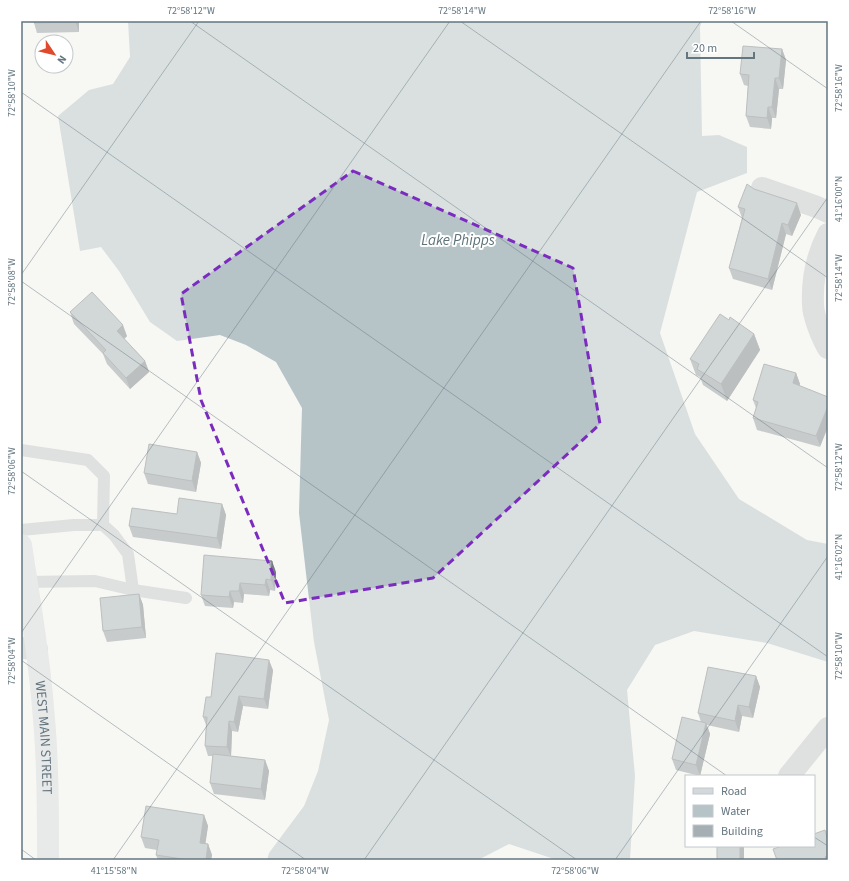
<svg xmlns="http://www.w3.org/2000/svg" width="849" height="881" viewBox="0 0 849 881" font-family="'Source Sans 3',sans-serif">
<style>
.water{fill:#b6c3c7}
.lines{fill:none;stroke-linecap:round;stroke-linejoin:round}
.lane{stroke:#c1c5c8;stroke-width:12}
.street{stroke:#c1c5c8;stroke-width:22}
.secondary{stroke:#d4d8db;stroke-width:22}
.wall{fill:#8e969b}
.shaded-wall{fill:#747a7e}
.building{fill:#a5afb4;stroke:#747a7e}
.marked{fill:none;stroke:#7b2cbf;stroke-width:3;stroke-dasharray:8 5;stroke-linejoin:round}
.ticks{fill:none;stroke:#63757f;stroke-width:1;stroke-opacity:0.45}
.labels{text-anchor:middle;stroke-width:4;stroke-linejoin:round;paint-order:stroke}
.street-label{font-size:14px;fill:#63757f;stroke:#fff}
.water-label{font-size:15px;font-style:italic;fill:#5e747a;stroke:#fff}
.neatline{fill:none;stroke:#63757f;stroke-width:1.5}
.ticks-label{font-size:10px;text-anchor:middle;fill:#63757f}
</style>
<rect width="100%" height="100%" fill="#f7f7f4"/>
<polygon class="water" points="128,21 702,21 700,27 702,136 719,135 747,147 747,173 697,192 660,333 695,434 739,499 807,540 828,544 828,662 767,643 694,631 655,645 627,690 635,776 630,860 557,860 509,844 478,860 267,860 269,853 304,806 318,771 329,720 314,642 299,513 302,408 276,362 246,345 220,335 177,341 150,322 119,271 101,247 80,251 58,116 89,90 113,84 130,57"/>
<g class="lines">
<g class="lane">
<polyline points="21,450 88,460 104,476 103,525"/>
<polyline points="21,530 74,525 103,525 114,535 128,554 133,590"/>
<polyline points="26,582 95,581 133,590 186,598"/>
</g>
<g class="street">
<polyline points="762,188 817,207 828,212"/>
<path d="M828 234C817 255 812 280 813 304 813 316 822 338 828 348"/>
<polyline points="21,648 37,649"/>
<polyline points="789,776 828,728"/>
</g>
<path class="secondary" id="s1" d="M21 545C29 599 39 653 43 708 48 758 48 809 48 860"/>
</g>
<g class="wall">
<polygon points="79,21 79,32 37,33 34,23"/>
<polygon points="782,49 786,60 783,89 779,89 776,118 772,118 771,129 750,127 746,116 748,86 744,85 740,74"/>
<polygon points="754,189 801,215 792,236 786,234 772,290 733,279 729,268 742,218 738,207"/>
<polygon points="70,312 127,336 124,339 145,361 149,372 130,389 107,364 103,354 74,324"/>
<polygon points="729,320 754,334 760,350 727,401 703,385 700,377 696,375 690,359"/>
<polygon points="796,373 800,384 799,385 820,447 757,430 753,418 756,408 753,400"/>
<polygon points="197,452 201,463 196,492 148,484 144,473"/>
<polygon points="222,504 226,515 221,549 133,537 129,526"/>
<polygon points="276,572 275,591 270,590 269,596 244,594 243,603 234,602 233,608 205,606 201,595"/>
<polygon points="139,594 143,605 146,638 107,642 103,631"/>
<polygon points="273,670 268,709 243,706 238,732 232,731 231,756 265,760 269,771 265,800 214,794 210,783 213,756 208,756 205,746 206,725 203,717 211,697"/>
<polygon points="756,676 760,687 753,718 742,716 739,732 707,725 710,734 700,776 676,770 672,759 701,722 698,713"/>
<polygon points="204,815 208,826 205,843 208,844 212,855 211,860 158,860 156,855 157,850 145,848 141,837"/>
<polygon points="828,840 828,860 777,860"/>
</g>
<g class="shaded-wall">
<polygon points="75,21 79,21 79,32"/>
<polygon points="782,49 786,60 783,89 779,78"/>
<polygon points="775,78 779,89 776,118 772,107"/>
<polygon points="768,107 772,118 771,129 767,118"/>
<polygon points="797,203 801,215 792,236 788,225"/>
<polygon points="782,223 786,234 772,290 768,279"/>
<polygon points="123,325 127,336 121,342 117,331"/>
<polygon points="754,334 760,350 727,401 721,384"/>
<polygon points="145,361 149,372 130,389 126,378"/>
<polygon points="796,373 800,384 797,394 793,383"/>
<polygon points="828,406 828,427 820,447 816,436"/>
<polygon points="197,452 201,463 196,492 192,481"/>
<polygon points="222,504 226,515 221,549 217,538"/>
<polygon points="272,561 276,572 275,591 271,580"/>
<polygon points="266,579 270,590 269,596 265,585"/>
<polygon points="240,583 244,594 243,603 239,591"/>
<polygon points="230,591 234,602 233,608 229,597"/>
<polygon points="139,594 143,605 146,638 142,627"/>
<polygon points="269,660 273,670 268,709 264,699"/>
<polygon points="756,676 760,687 753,718 749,707"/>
<polygon points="239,696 243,706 238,732 234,722"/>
<polygon points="738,705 742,716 739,732 735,721"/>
<polygon points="229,721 232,731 231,757 227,747"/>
<polygon points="706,723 710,734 700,776 696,765"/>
<polygon points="265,760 269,771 265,800 261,789"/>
<polygon points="204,815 208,826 204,854 200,843"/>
<polygon points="208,844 212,855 211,860 206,860"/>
<rect x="740" y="846" width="4" height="14"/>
</g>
<g class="building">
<polygon points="34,21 75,21 75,22 34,23"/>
<polygon points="743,46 782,49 779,78 775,78 772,107 768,107 767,118 746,116 749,75 740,74"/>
<polygon points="747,184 754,189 797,203 788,225 782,223 768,279 729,268 745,209 738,207"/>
<polygon points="92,292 123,325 117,331 145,361 126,378 103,353 106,350 70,312"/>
<polygon points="720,314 729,320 730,317 754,334 721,384 697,369 699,364 690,359"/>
<polygon points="764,364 796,373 793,383 828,397 828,406 816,436 753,418 758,402 753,400"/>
<polygon points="149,444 197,452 192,481 144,473"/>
<polygon points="179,498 222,504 217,538 129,526 132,508 177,514"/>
<polygon points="204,555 272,561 271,580 266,579 265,585 240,583 239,591 230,591 229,597 201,595"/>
<polygon points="139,594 142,627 103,631 100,598"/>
<polygon points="216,653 269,660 264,699 239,696 234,722 229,721 227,747 205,746 207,717 203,717 206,697 211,697"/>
<polygon points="708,667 756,676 749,707 738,705 735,721 698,713"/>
<polygon points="682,717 706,723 696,765 672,759"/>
<polygon points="213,754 265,760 261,789 210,783"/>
<polygon points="146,806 204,815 200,843 208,844 206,860 189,860 156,855 159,840 141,837"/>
<polygon points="825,830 828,840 828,855 825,857 826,860 777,860 773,849 782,846 814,846 814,834"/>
<rect x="717" y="846" width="23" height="14"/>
</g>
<path d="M0 0H849V881H0ZM353 171 573 268 600 424 433 578 285 603 201 400 181 294Z" fill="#f7f7f4" fill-opacity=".55" fill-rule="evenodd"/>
<path class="marked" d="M353 171 573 268 600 424 433 578 285 603 201 400 181 294Z"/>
<path class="ticks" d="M190 21 828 468M460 21 828 278M731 21 828 89M21 92 828 657M21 275 199 21M21 281 727 776M21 471 577 860M21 633 450 21M21 660 306 860M814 837 828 846M21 849 36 860M113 860 701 21M364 860 828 197M615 860 828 556"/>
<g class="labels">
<g class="street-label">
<text dy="5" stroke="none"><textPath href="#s1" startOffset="194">WEST MAIN STREET</textPath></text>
</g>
<g class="water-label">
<text x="458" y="245">Lake Phipps</text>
</g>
</g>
<rect width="849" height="881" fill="none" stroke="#ffffff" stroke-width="44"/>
<rect x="685" y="775" width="130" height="72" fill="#ffffff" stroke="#c1c8cc"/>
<rect x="693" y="788" width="20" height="6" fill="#d4d8db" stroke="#c1c8cc"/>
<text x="721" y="795" font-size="12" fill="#63757f">Road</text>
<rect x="693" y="805" width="20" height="12" fill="#b6c3c7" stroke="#c1c8cc"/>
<text x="721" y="815" font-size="12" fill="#63757f">Water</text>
<rect x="693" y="825" width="20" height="12" fill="#a5afb4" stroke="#c1c8cc"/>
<text x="721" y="835" font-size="12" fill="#63757f">Building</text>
<g transform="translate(54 54) rotate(125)"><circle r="19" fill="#ffffff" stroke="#c1c8cc"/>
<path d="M0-3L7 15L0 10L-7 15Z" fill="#e0492c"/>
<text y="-6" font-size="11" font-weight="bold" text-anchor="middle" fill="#63757f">N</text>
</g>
<path d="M687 52v6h67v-6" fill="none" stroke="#63757f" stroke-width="2"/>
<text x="693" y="52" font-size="12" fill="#63757f" stroke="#ffffff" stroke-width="3" paint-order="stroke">20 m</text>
<rect x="22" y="22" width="805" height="837" class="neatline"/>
<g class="ticks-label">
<text x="191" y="14">72°58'12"W</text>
<text x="462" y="14">72°58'14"W</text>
<text x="732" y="14">72°58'16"W</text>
<text transform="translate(838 88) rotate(-90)" y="4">72°58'16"W</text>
<text transform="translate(11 93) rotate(-90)" y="4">72°58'10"W</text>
<text transform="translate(838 199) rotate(-90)" y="4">41°16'00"N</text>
<text transform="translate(838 278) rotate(-90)" y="4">72°58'14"W</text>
<text transform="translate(11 282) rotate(-90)" y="4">72°58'08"W</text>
<text transform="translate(838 467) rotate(-90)" y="4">72°58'12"W</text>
<text transform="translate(11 471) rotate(-90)" y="4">72°58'06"W</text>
<text transform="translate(838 557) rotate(-90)" y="4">41°16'02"N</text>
<text transform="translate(838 656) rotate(-90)" y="4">72°58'10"W</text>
<text transform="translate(11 661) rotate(-90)" y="4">72°58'04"W</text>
<text x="114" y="874">41°15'58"N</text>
<text x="305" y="874">72°58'04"W</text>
<text x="575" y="874">72°58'06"W</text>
</g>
</svg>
